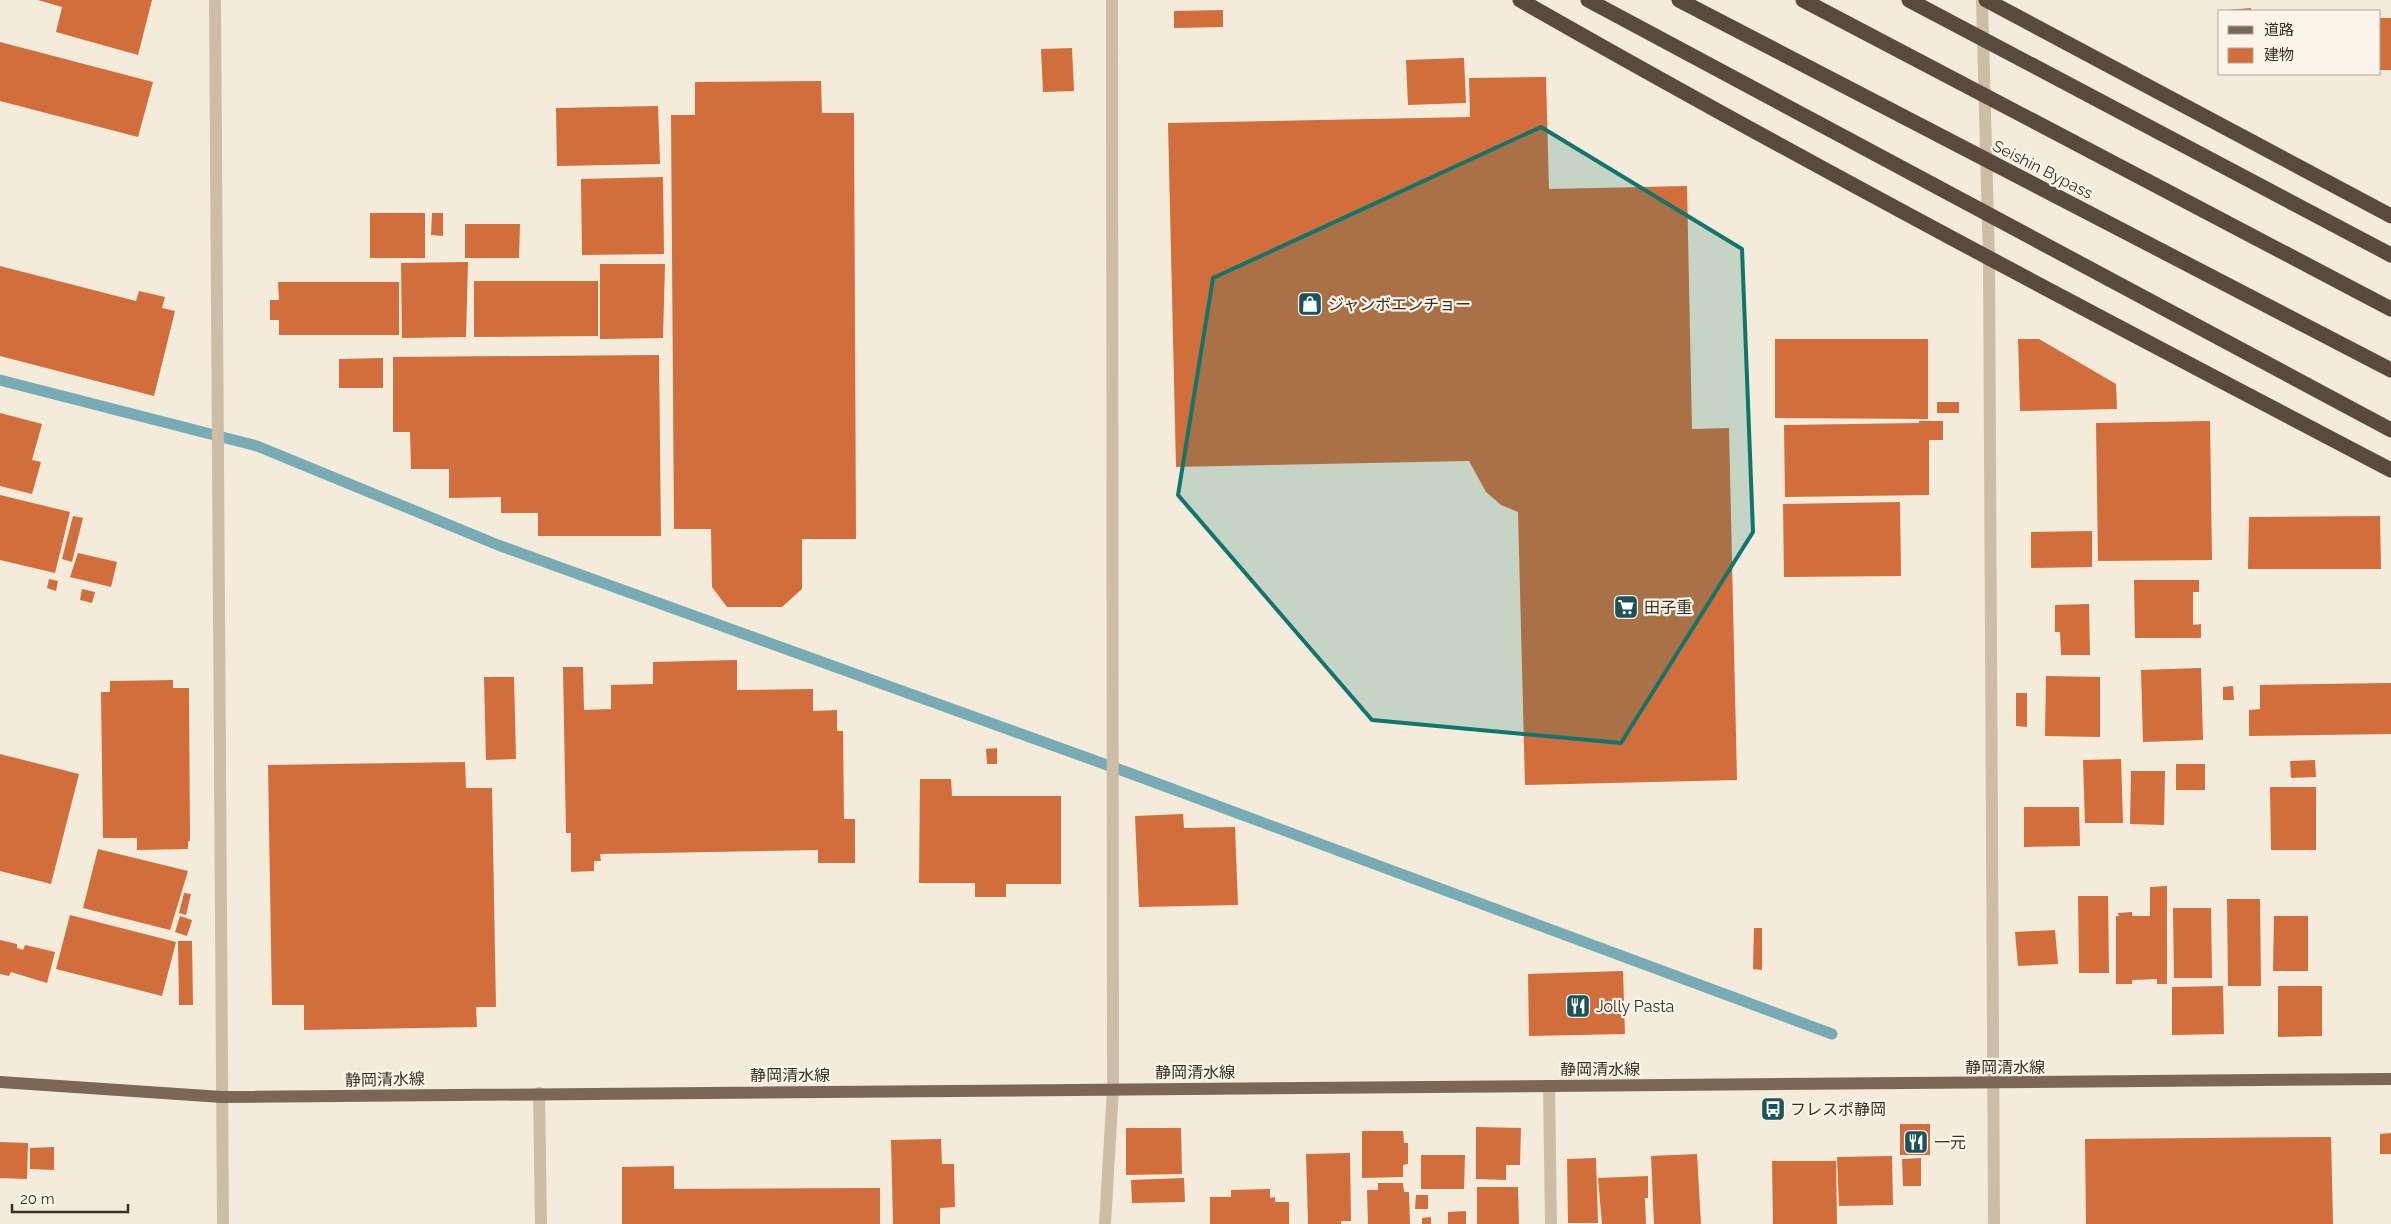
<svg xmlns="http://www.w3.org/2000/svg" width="2391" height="1224" viewBox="0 0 2391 1224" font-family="Raleway,'Noto Sans JP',sans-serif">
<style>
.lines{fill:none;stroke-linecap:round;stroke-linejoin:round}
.stream{stroke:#77acb4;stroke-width:11}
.building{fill:#d16e3c}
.minor{stroke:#cdbca6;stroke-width:12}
.major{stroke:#7c6757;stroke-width:12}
.highway{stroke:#5b493e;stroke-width:15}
.marked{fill:#0f766e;fill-opacity:0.2;stroke:#0f766e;stroke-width:4;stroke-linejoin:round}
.labels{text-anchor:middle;stroke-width:4.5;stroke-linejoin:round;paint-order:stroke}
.street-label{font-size:16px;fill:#392e27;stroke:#fbf4e8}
.poi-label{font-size:16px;fill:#392e27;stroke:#fbf4e8;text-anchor:start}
</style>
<rect width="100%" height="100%" fill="#f4ebdb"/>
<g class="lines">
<polyline class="stream" points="0,380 257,446 498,545 1132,774 1832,1034"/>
</g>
<g class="building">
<polygon points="38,0 152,0 138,55 56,32 62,7"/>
<polygon points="2251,8 2251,11 2227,11 2227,10"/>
<polygon points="1223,10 1223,27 1174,28 1174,11"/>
<rect x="2380" y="18" width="11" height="52"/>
<polygon points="0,42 153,82 138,137 0,101"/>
<polygon points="1072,48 1074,91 1043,92 1041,49"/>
<polygon points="1464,58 1466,103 1408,105 1406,60"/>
<polygon points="1546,77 1549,189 1687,186 1692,429 1729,428 1737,780 1525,785 1518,512 1501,505 1486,492 1469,461 1176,467 1168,123 1470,117 1469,78"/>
<polygon points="821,81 822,113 854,113 856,539 802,539 802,589 782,607 727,607 712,587 711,529 674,529 671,115 695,115 695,82"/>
<polygon points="658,106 660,164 557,166 556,108"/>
<polygon points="663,177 664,254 582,255 581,179"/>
<rect x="370" y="213" width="55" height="45"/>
<polygon points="432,213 443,213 443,236 431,235"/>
<polygon points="465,224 520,224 519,258 465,258"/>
<polygon points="468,262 466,337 402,338 401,263"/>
<polygon points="600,264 665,264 663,338 600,339"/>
<polygon points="0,266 136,301 139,291 165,297 162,308 175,311 154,396 0,356"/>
<polygon points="474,281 598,281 598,336 474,337"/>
<polygon points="278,282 399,282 399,335 279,335 279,320 270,320 270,300 279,300"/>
<polygon points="1775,339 1928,339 1928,419 1775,418"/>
<polygon points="2018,339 2039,339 2116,384 2117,409 2020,411"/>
<polygon points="659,355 661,536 538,536 538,513 501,513 501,497 449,498 449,469 411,469 410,432 393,432 393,357"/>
<polygon points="383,358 383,388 339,388 339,359"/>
<rect x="1937" y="402" width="22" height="11"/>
<polygon points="0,413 42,424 32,460 41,462 32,494 0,486"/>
<polygon points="1919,421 1943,421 1943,440 1929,440 1929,495 1785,497 1784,425 1919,423"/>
<polygon points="2210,421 2212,560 2098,561 2096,423"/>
<polygon points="0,495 70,512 55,573 0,560"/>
<polygon points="1900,502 1901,576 1784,577 1783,504"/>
<polygon points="73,516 83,518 72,562 62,559"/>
<polygon points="2380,516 2381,569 2248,569 2249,517"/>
<polygon points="2092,531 2092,567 2031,568 2031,532"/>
<polygon points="78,553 117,562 111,587 70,577"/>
<polygon points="49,579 58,581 56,591 47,588"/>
<polygon points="2134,580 2199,580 2199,592 2193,592 2193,625 2201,624 2201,638 2135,638"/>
<polygon points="82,589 95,592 92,603 80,600"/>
<polygon points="2089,604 2090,655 2061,655 2060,632 2055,632 2055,605"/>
<polygon points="737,660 737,690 813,689 813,711 837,710 837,731 843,731 844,819 855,819 855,863 818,863 818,850 600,854 601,861 594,861 594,871 571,872 571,833 566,833 563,667 583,667 584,710 611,709 611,685 653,684 653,662"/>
<polygon points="2201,668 2203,740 2143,742 2141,670"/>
<polygon points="2046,676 2100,677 2100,737 2045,736"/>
<polygon points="484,677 514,677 516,759 486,760"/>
<polygon points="173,680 173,688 189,688 190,841 188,841 188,849 137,850 137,838 103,838 101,692 110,692 110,681"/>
<polygon points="2391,683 2391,734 2249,736 2249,710 2260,709 2260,685"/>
<polygon points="2233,686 2234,700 2223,700 2223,687"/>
<polygon points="2016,693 2027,693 2027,727 2016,726"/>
<polygon points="997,748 997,764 987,764 986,749"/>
<polygon points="0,754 79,774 51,884 0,871"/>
<polygon points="2121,759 2123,823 2085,823 2083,760"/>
<polygon points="2315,760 2316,777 2291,778 2290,761"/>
<polygon points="465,762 466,788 492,788 496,1007 476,1007 477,1027 304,1030 304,1005 272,1005 268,765"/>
<rect x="2176" y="764" width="29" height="26"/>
<polygon points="2131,771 2165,771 2164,825 2130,824"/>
<polygon points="920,779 951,779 952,796 1061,796 1061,884 1006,884 1006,897 975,897 975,883 919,883"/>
<polygon points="2270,787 2316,787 2316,850 2271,850"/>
<polygon points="2024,807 2079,807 2080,846 2024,847"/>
<polygon points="1183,814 1184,828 1235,827 1238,905 1139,907 1135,816"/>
<polygon points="98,849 188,871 170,930 83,908"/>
<polygon points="2167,886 2167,984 2157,984 2157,979 2132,980 2132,984 2116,984 2116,916 2119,916 2118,913 2132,912 2132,916 2150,916 2150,887"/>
<polygon points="184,893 191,894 186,915 179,913"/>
<polygon points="2078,896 2108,896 2109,973 2079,973"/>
<polygon points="2227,899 2260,899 2261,986 2228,986"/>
<polygon points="2173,908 2211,908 2212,978 2174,978"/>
<polygon points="70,915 176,942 162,996 56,969"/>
<polygon points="180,916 192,920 187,936 175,932"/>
<polygon points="2274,916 2308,916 2308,971 2273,971"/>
<polygon points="1754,928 1762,928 1762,970 1753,969"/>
<polygon points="2055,930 2058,964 2018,966 2015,932"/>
<polygon points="0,940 17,944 17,948 23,950 25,945 55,952 47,983 11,972 9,976 0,974"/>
<polygon points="178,941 192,941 193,1005 179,1005"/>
<polygon points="1623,971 1625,1034 1529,1036 1528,974"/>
<polygon points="2223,986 2224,1034 2172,1035 2172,987"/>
<polygon points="2278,986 2322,986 2322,1036 2278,1037"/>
<rect x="1900" y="1124" width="30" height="31"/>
<polygon points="1476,1127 1521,1128 1520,1165 1506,1165 1506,1180 1476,1179"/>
<polygon points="1126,1128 1181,1128 1182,1174 1126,1175"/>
<polygon points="1362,1131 1403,1131 1404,1143 1408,1143 1408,1164 1403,1165 1403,1177 1362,1178"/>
<polygon points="2391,1133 2391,1154 2380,1154 2380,1134"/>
<polygon points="2331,1137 2333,1224 2086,1224 2085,1139"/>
<polygon points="941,1139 942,1164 954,1164 955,1207 940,1208 940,1224 893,1224 891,1140"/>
<polygon points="0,1142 28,1143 27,1179 0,1178"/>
<polygon points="54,1147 54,1170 30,1169 30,1148"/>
<polygon points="1350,1153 1351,1221 1341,1221 1341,1224 1308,1224 1306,1154"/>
<polygon points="1697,1154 1701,1224 1654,1224 1651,1156"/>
<polygon points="1421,1155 1465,1155 1464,1189 1421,1189"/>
<polygon points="1892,1156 1893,1205 1839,1206 1837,1157"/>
<polygon points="1596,1158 1598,1223 1568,1223 1567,1159"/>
<polygon points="1921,1158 1921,1186 1903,1186 1902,1159"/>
<polygon points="1772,1161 1836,1161 1837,1224 1773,1224"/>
<polygon points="674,1166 674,1189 880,1188 880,1224 622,1224 622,1167"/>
<polygon points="1648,1176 1648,1198 1645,1198 1646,1224 1602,1224 1598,1178"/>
<polygon points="1184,1178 1185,1202 1132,1203 1131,1180"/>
<polygon points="1378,1183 1403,1183 1404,1192 1409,1192 1410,1224 1368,1224 1367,1190 1378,1190"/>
<polygon points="1477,1187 1518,1187 1519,1224 1477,1224"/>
<polygon points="1270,1189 1270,1198 1275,1197 1275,1202 1289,1202 1289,1224 1210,1224 1210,1197 1231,1197 1231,1190"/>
<polygon points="1416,1195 1428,1195 1428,1209 1415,1209"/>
<polygon points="1466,1211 1466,1224 1448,1224 1448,1212"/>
<polygon points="1431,1217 1431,1224 1422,1224 1422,1218"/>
</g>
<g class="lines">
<g class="minor">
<polyline points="215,0 223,1224"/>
<polyline points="1982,0 1989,260 1994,1224"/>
<polyline points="1549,1086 1551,1224"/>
<polyline points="539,1093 541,1224"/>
<polyline points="1105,1224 1113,1088 1112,0"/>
</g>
<polyline class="major" points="0,1082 222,1097 2391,1079"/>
<g class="highway">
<path d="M1520 0C1807 164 2099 317 2391 470"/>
<polyline points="1588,0 2391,430"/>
<polyline points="1679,0 2391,370"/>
<polyline points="1803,0 2391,309"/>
<polyline points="1909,0 2391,255"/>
<polyline points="1986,0 2391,216"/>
</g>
</g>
<path class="marked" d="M1541 127 1742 249 1753 532 1621 743 1372 720 1178 495 1213 278Z"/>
<defs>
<symbol id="shop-square" viewBox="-11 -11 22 22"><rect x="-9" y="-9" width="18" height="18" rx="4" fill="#19535e" stroke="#fbf4e8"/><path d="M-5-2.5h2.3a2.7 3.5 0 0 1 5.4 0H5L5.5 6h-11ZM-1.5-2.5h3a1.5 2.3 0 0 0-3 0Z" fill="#fff"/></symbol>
<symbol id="supermarket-square" viewBox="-11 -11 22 22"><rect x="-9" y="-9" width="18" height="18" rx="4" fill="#19535e" stroke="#fbf4e8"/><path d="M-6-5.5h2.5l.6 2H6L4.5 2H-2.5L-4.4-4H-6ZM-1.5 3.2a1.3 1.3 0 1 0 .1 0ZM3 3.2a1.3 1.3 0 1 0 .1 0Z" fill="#fff"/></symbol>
<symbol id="restaurant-square" viewBox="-11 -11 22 22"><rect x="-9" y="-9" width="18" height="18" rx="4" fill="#19535e" stroke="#fbf4e8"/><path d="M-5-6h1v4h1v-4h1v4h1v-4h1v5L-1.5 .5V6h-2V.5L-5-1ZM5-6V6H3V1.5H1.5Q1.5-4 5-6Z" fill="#fff"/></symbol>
<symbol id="bus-square" viewBox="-11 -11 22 22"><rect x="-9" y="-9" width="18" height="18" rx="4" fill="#19535e" stroke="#fbf4e8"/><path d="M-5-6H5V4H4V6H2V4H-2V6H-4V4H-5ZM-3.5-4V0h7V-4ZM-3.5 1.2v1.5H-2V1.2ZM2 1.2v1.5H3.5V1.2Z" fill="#fff"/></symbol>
</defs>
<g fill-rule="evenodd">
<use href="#shop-square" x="1296" y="290" width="28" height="28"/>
<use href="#supermarket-square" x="1612" y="593" width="28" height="28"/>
<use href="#restaurant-square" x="1564" y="992" width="28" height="28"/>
<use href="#bus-square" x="1759" y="1095" width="28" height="28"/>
<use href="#restaurant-square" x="1902" y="1128" width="28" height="28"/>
</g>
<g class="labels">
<g class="street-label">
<text transform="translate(2043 169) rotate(27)" y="6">Seishin Bypass</text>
<text x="2005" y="1073">静岡清水線</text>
<text x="1600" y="1075">静岡清水線</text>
<text x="1195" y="1078">静岡清水線</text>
<text x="790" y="1081">静岡清水線</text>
<text transform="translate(385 1079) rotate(-1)" y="6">静岡清水線</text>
</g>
<g class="poi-label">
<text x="1328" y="310">ジャンボエンチョー</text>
<text x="1644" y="613">田子重</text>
<text x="1596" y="1012">Jolly Pasta</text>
<text x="1790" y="1115">フレスポ静岡</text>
<text x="1934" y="1148">一元</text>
</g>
</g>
<rect x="2218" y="10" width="162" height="65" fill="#fbf4e8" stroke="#ada59b"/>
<rect x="2228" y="26" width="25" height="8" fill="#7c6757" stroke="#ada59b"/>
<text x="2264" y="35" font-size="15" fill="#392e27">道路</text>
<rect x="2228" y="48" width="25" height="15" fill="#d16e3c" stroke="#ada59b"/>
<text x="2264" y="60" font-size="15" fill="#392e27">建物</text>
<path d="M12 1204v8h116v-8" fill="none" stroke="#392e27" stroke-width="2.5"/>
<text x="20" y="1204" font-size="15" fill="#392e27" stroke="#fbf4e8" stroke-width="4" paint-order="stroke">20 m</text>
</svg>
